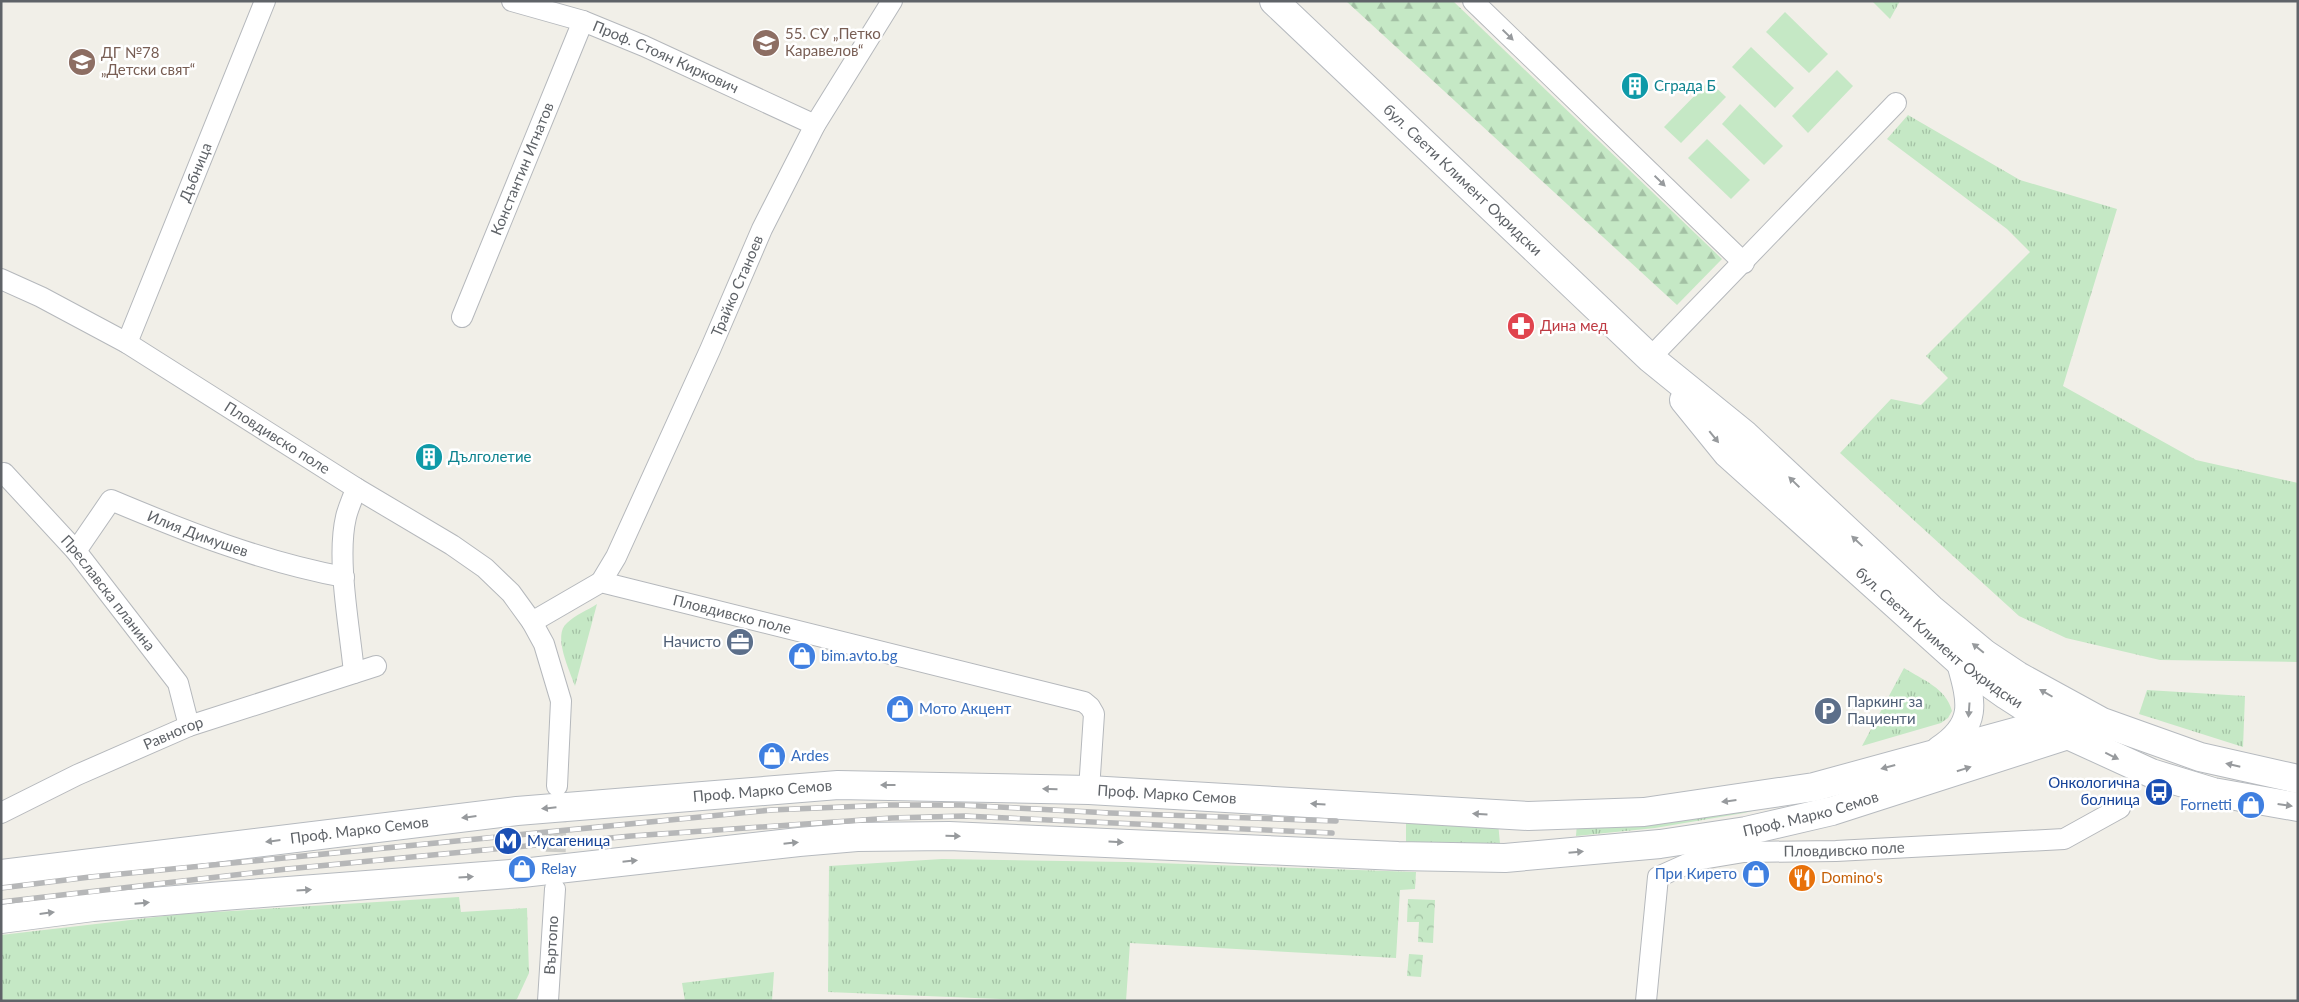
<svg xmlns="http://www.w3.org/2000/svg" width="2299" height="1002" viewBox="0 0 2299 1002" font-family="Lato,sans-serif">
<style>
.grass{fill:url(#grass-tufts)}
.forest{fill:url(#forest-firs)}
.park{fill:url(#park-crowns)}
.garden{fill:#c5e8c5}
.lines{fill:none;stroke-linecap:round;stroke-linejoin:round}
.minor-tunnel{stroke:#ccccc8;stroke-width:20;stroke-dasharray:20 10;stroke-linecap:butt}
.minor-casing{stroke:#b5b8bc;stroke-width:22}
.secondary-casing{stroke:#b6babf;stroke-width:30}
.minor{stroke:#fff;stroke-width:20}
.secondary{stroke:#fff;stroke-width:28}
.rail-casing{stroke:#b6b7b8;stroke-width:5.5}
.rail{stroke:#fff;stroke-width:4;stroke-dasharray:11;stroke-linecap:butt}
.oneway{fill:#979a9d}
.labels{text-anchor:middle;stroke-width:5;stroke-linejoin:round;paint-order:stroke}
.education-label{font-size:15px;fill:#785e54;stroke:#fff;text-anchor:start}
.street-label{font-size:15px;fill:#5f6368;stroke:#fff}
.culture-label{font-size:15px;fill:#0d838f;stroke:#fff;text-anchor:start}
.health-label{font-size:15px;fill:#be3a42;stroke:#fff;text-anchor:start}
.service-label{font-size:15px;fill:#4e5e75;stroke:#fff;text-anchor:end}
.shop-label{font-size:15px;fill:#366cbe;stroke:#fff;text-anchor:start}
.transit-label{font-size:15px;fill:#164399;stroke:#fff;text-anchor:end}
.food-label{font-size:15px;fill:#c56008;stroke:#fff;text-anchor:start}
</style>
<defs>
<pattern id="grass-tufts" width="24" height="20" patternUnits="userSpaceOnUse" patternTransform="scale(1.25)"><rect width="24" height="20" fill="#c5e8c5"/><path d="M3 7l-1-3M5 7V3M7 7l1-3M15 17l-1-3M17 17v-4M19 17l1-3" fill="none" stroke="#a3c0a4"/></pattern>
<pattern id="forest-firs" width="22" height="20" patternUnits="userSpaceOnUse" patternTransform="scale(1.25)"><rect width="22" height="20" fill="#c5e8c5"/><path d="M5 1l3.5 6h-7zM16 11l3.5 6h-7z" fill="#a3c0a4"/></pattern>
<pattern id="park-crowns" width="20" height="18" patternUnits="userSpaceOnUse" patternTransform="scale(1.25)"><rect width="20" height="18" fill="#c5e8c5"/><path d="M2 6a3 3 0 1 1 6 0M12 15a3 3 0 1 1 6 0" fill="none" stroke="#a3c0a4"/></pattern>
</defs>
<rect width="100%" height="100%" fill="#f1efe8"/>
<g class="grass">
<polygon points="1872,1 1900,1 1890,19"/>
<polygon points="1908,115 2020,180 2117,209 2063,386 2196,460 2298,483 2298,662 2160,660 2066,638 2019,616 1840,453 1891,399 1921,405 1948,378 1926,356 2030,252 2007,229 1887,139"/>
<path d="M597 604 575 686C570 671 552 635 567 623 575 615 588 610 597 604Z"/>
<path d="M1904 668C1923 680 1946 688 1952 711L1948 718 1941 723 1862 746Z"/>
<polygon points="2147,690 2245,696 2243,747 2139,714"/>
<polygon points="1852,787 1744,813 1655,828 1576,836 1577,823"/>
<polygon points="1406,817 1498,822 1500,844 1406,844"/>
<polygon points="942,859 1128,862 1416,872 1415,889 1400,890 1396,958 1130,943 1126,1001 1052,1001 828,992 829,866"/>
<polygon points="459,897 461,912 527,908 529,973 517,999 514,1001 1,1001 1,935 182,914"/>
<polygon points="774,972 772,1001 685,1001 682,983"/>
</g>
<polygon class="forest" points="1346,1 1453,1 1722,259 1677,305"/>
<g class="park">
<polygon points="1408,899 1435,900 1433,943 1418,942 1419,922 1407,922"/>
<polygon points="1409,954 1423,955 1421,977 1407,976"/>
</g>
<g class="garden">
<polygon points="1785,12 1828,54 1809,73 1766,32"/>
<polygon points="1751,47 1794,88 1775,108 1732,67"/>
<polygon points="1837,70 1853,86 1808,133 1792,116"/>
<polygon points="1709,81 1726,97 1681,143 1664,127"/>
<polygon points="1740,104 1783,146 1764,165 1722,124"/>
<polygon points="1707,139 1750,180 1731,199 1688,158"/>
</g>
<g class="lines">
<polyline class="minor-tunnel" points="555,882 557,796"/>
<defs>
<g id="minor">
<path id="s1" d="M512 1 583 21 644 46 815 125"/>
<polyline points="1473,1 1744,263"/>
<path id="s2" d="M1 279 41 297 127 343 356 488 452 545 485 568 511 593 532 622 601 582 1084 702 1090 707 1094 714 1089 790"/>
<path id="s3" d="M462 317 583 21"/>
<path id="s4" d="M127 343 265 1"/>
<polyline points="1650,358 1896,103"/>
<path id="s5" d="M4 473 76 551 178 683 189 726"/>
<path id="s6" d="M76 551 111 500C187 532 263 562 344 577"/>
<path id="s7" d="M601 582 616 557 710 350 762 229 815 125 892 1"/>
<polyline points="532,622 544,644 561,701 557,786"/>
<path d="M354 673C350 629 336 559 346 517 348 508 353 498 356 488"/>
<path id="s8" d="M1 813 77 775 189 726 376 666"/>
<path id="s9" d="M548 1001 555 889"/>
<path id="s10" d="M1646 1001 1658 877 1696 860 1744 852 1836 851 2064 839 2120 808"/>
</g>
<g id="secondary">
<path id="s11" d="M1274 1 1650 358 1745 435 1931 609 1985 654 2018 676 2102 722 2200 757 2298 779"/>
<path id="s12" d="M1684 400 1727 453 1961 663 2006 695 2068 735 2151 773 2213 792 2298 807"/>
<path d="M1940 750C1978 725 1972 702 1961 663"/>
<path id="s13" d="M1 874 517 811 838 785 1089 790 1528 816 1644 812 1814 787 2048 723 2067 720H2097"/>
<path id="s14" d="M1 919 93 907 223 896 522 873 799 842 857 837 949 836 1398 856 1505 858 1660 844 1746 831 1832 811 2068 735C2077 727 2076 719 2075 709"/>
</g>
</defs>
<use href="#minor" class="minor-casing"/>
<use href="#secondary" class="secondary-casing"/>
<use href="#minor" class="minor"/>
<use href="#secondary" class="secondary"/>
<defs>
<g id="rail">
<polyline points="1,888 90,877 771,810 889,805 960,805 1110,813 1336,821"/>
<polyline points="1,902 287,869 631,836 892,818 964,816 1332,833"/>
</g>
</defs>
<use href="#rail" class="rail-casing"/>
<use href="#rail" class="rail"/>
</g>
<defs><path id="oneway-solid" d="M-6-.8H1V-3.2L6.5 0L1 3.2V.8H-6Z" transform="scale(1.25)"/></defs>
<g class="oneway">
<use href="#oneway-solid" transform="translate(1508 35) rotate(44)"/>
<use href="#oneway-solid" transform="translate(1660 181) rotate(44)"/>
<use href="#oneway-solid" transform="translate(1714 437) rotate(51)"/>
<use href="#oneway-solid" transform="translate(1794 482) rotate(-136)"/>
<use href="#oneway-solid" transform="translate(1857 541) rotate(-137)"/>
<use href="#oneway-solid" transform="translate(1978 648) rotate(-141)"/>
<use href="#oneway-solid" transform="translate(2046 693) rotate(-150)"/>
<use href="#oneway-solid" transform="translate(1969 710) rotate(94)"/>
<use href="#oneway-solid" transform="translate(2112 756) rotate(26)"/>
<use href="#oneway-solid" transform="translate(2233 765) rotate(-167)"/>
<use href="#oneway-solid" transform="translate(1888 767) rotate(165)"/>
<use href="#oneway-solid" transform="translate(1964 769) rotate(-17)"/>
<use href="#oneway-solid" transform="translate(888 785) rotate(-180)"/>
<use href="#oneway-solid" transform="translate(1050 789) rotate(-178)"/>
<use href="#oneway-solid" transform="translate(1729 801) rotate(173)"/>
<use href="#oneway-solid" transform="translate(1318 804) rotate(-177)"/>
<use href="#oneway-solid" transform="translate(2285 805) rotate(8)"/>
<use href="#oneway-solid" transform="translate(549 808) rotate(174)"/>
<use href="#oneway-solid" transform="translate(1480 814) rotate(-177)"/>
<use href="#oneway-solid" transform="translate(469 817) rotate(173)"/>
<use href="#oneway-solid" transform="translate(953 836) rotate(1)"/>
<use href="#oneway-solid" transform="translate(273 841) rotate(173)"/>
<use href="#oneway-solid" transform="translate(1116 842) rotate(3)"/>
<use href="#oneway-solid" transform="translate(791 843) rotate(-6)"/>
<use href="#oneway-solid" transform="translate(1576 852) rotate(-5)"/>
<use href="#oneway-solid" transform="translate(630 861) rotate(-6)"/>
<use href="#oneway-solid" transform="translate(466 877) rotate(-4)"/>
<use href="#oneway-solid" transform="translate(304 890) rotate(-4)"/>
<use href="#oneway-solid" transform="translate(142 903) rotate(-5)"/>
<use href="#oneway-solid" transform="translate(47 913) rotate(-7)"/>
</g>
<defs>
<symbol id="school-disc" viewBox="-11 -11 22 22"><circle r="9.5" fill="#8d6e63" stroke="#fff"/><path d="M0-5L7-2L0 1L-7-2ZM-4 1L0 2.5L4 1V4Q0 6-4 4Z" fill="#fff"/></symbol>
<symbol id="building-disc" viewBox="-11 -11 22 22"><circle r="9.5" fill="#0f9aa8" stroke="#fff"/><path d="M-4-6H4V6H1V3H-1V6H-4ZM-2.5-4.3h1.7v1.8h-1.7ZM.8-4.3h1.7v1.8H.8ZM-2.5-1h1.7V.8h-1.7ZM.8-1h1.7V.8H.8Z" fill="#fff"/></symbol>
<symbol id="pharmacy-disc" viewBox="-11 -11 22 22"><circle r="9.5" fill="#e0444e" stroke="#fff"/><path d="M-2-6h4v4h4v4h-4v4h-4v-4h-4v-4h4Z" fill="#fff"/></symbol>
<symbol id="office-disc" viewBox="-11 -11 22 22"><circle r="9.5" fill="#5c6f8a" stroke="#fff"/><path d="M-6-3h4V-5.5h4V-3h4V5H-6ZM-1-4.5V-3h2v-1.5ZM-6 0V1H6V0Z" fill="#fff"/></symbol>
<symbol id="shop-disc" viewBox="-11 -11 22 22"><circle r="9.5" fill="#3f7fe0" stroke="#fff"/><path d="M-5-2.5h2.3a2.7 3.5 0 0 1 5.4 0H5L5.5 6h-11ZM-1.5-2.5h3a1.5 2.3 0 0 0-3 0Z" fill="#fff"/></symbol>
<symbol id="parking-disc" viewBox="-11 -11 22 22"><circle r="9.5" fill="#5c6f8a" stroke="#fff"/><path d="M-3.5-5.5H1a3.5 3.5 0 0 1 0 7H-1V5.5H-3.5ZM-1-3.4V-.6H.8a1.4 1.4 0 0 0 0-2.8Z" fill="#fff"/></symbol>
<symbol id="bus-disc" viewBox="-11 -11 22 22"><circle r="9.5" fill="#1a4fb4" stroke="#fff"/><path d="M-5-6H5V4H4V6H2V4H-2V6H-4V4H-5ZM-3.5-4V0h7V-4ZM-3.5 1.2v1.5H-2V1.2ZM2 1.2v1.5H3.5V1.2Z" fill="#fff"/></symbol>
<symbol id="metro-disc" viewBox="-11 -11 22 22"><circle r="9.5" fill="#1a4fb4" stroke="#fff"/><path d="M-5.5 5V-5H-3L0 0L3-5H5.5V5H3V-.5L0 4L-3-.5V5Z" fill="#fff"/></symbol>
<symbol id="restaurant-disc" viewBox="-11 -11 22 22"><circle r="9.5" fill="#e8710a" stroke="#fff"/><path d="M-5-6h1v4h1v-4h1v4h1v-4h1v5L-1.5 .5V6h-2V.5L-5-1ZM5-6V6H3V1.5H1.5Q1.5-4 5-6Z" fill="#fff"/></symbol>
</defs>
<g fill-rule="evenodd">
<use href="#school-disc" x="750" y="27" width="32" height="32"/>
<use href="#school-disc" x="66" y="46" width="32" height="32"/>
<use href="#building-disc" x="1619" y="70" width="32" height="32"/>
<use href="#pharmacy-disc" x="1505" y="310" width="32" height="32"/>
<use href="#building-disc" x="413" y="441" width="32" height="32"/>
<use href="#office-disc" x="724" y="626" width="32" height="32"/>
<use href="#shop-disc" x="786" y="640" width="32" height="32"/>
<use href="#shop-disc" x="884" y="693" width="32" height="32"/>
<use href="#parking-disc" x="1812" y="695" width="32" height="32"/>
<use href="#shop-disc" x="756" y="740" width="32" height="32"/>
<use href="#bus-disc" x="2143" y="776" width="32" height="32"/>
<use href="#shop-disc" x="2235" y="789" width="32" height="32"/>
<use href="#metro-disc" x="492" y="825" width="32" height="32"/>
<use href="#shop-disc" x="506" y="853" width="32" height="32"/>
<use href="#shop-disc" x="1740" y="858" width="32" height="32"/>
<use href="#restaurant-disc" x="1786" y="862" width="32" height="32"/>
</g>
<g class="labels">
<g class="education-label">
<text x="785" y="39">55. СУ „Петко<tspan x="785" dy="17">Каравелов“</tspan></text>
<text x="101" y="58">ДГ №78<tspan x="101" dy="17">„Детски свят“</tspan></text>
</g>
<g class="street-label">
<text dy="5" stroke="none"><textPath href="#s1" startOffset="164">Проф. Стоян Киркович</textPath></text>
<text dy="5" stroke="none"><textPath href="#s3" startOffset="160">Константин Игнатов</textPath></text>
<text dy="5" stroke="none"><textPath href="#s4" startOffset="184">Дъбница</textPath></text>
<text dy="5" stroke="none"><textPath href="#s11" startOffset="260">бул. Свети Климент Охридски</textPath></text>
<text dy="5" stroke="none"><textPath href="#s7" startOffset="326">Трайко Станоев</textPath></text>
<text dy="5" stroke="none"><textPath href="#s2" startOffset="319">Пловдивско поле</textPath></text>
<text dy="5" stroke="none"><textPath href="#s6" startOffset="155">Илия Димушев</textPath></text>
<text dy="5" stroke="none"><textPath href="#s5" startOffset="159">Преславска планина</textPath></text>
<text dy="5" stroke="none"><textPath href="#s2" startOffset="851">Пловдивско поле</textPath></text>
<text dy="5" stroke="none"><textPath href="#s12" startOffset="350">бул. Свети Климент Охридски</textPath></text>
<text dy="5" stroke="none"><textPath href="#s8" startOffset="190">Равногор</textPath></text>
<text dy="5" stroke="none"><textPath href="#s13" startOffset="766">Проф. Марко Семов</textPath></text>
<text dy="5" stroke="none"><textPath href="#s13" startOffset="1171">Проф. Марко Семов</textPath></text>
<text dy="5" stroke="none"><textPath href="#s14" startOffset="1818">Проф. Марко Семов</textPath></text>
<text dy="5" stroke="none"><textPath href="#s13" startOffset="361">Проф. Марко Семов</textPath></text>
<text dy="5" stroke="none"><textPath href="#s10" startOffset="315">Пловдивско поле</textPath></text>
<text dy="5" stroke="none"><textPath href="#s9" startOffset="56">Въртопо</textPath></text>
</g>
<g class="culture-label">
<text x="1654" y="91">Сграда Б</text>
<text x="448" y="462">Дълголетие</text>
</g>
<g class="health-label">
<text x="1540" y="331">Дина мед</text>
</g>
<g class="service-label">
<text x="721" y="647">Начисто</text>
<text x="1847" y="707" text-anchor="start">Паркинг за<tspan x="1847" dy="17">Пациенти</tspan></text>
</g>
<g class="shop-label">
<text x="821" y="661">bim.avto.bg</text>
<text x="919" y="714">Мото Акцент</text>
<text x="791" y="761">Ardes</text>
<text x="2232" y="810" text-anchor="end">Fornetti</text>
<text x="541" y="874">Relay</text>
<text x="1737" y="879" text-anchor="end">При Кирето</text>
</g>
<g class="transit-label">
<text x="2140" y="788">Онкологична<tspan x="2140" dy="17">болница</tspan></text>
<text x="527" y="846" text-anchor="start">Мусагеница</text>
</g>
<g class="food-label">
<text x="1821" y="883">Domino's</text>
</g>
</g>
<rect width="2299" height="1002" fill="none" stroke="#5f6368" stroke-width="5"/>
</svg>
